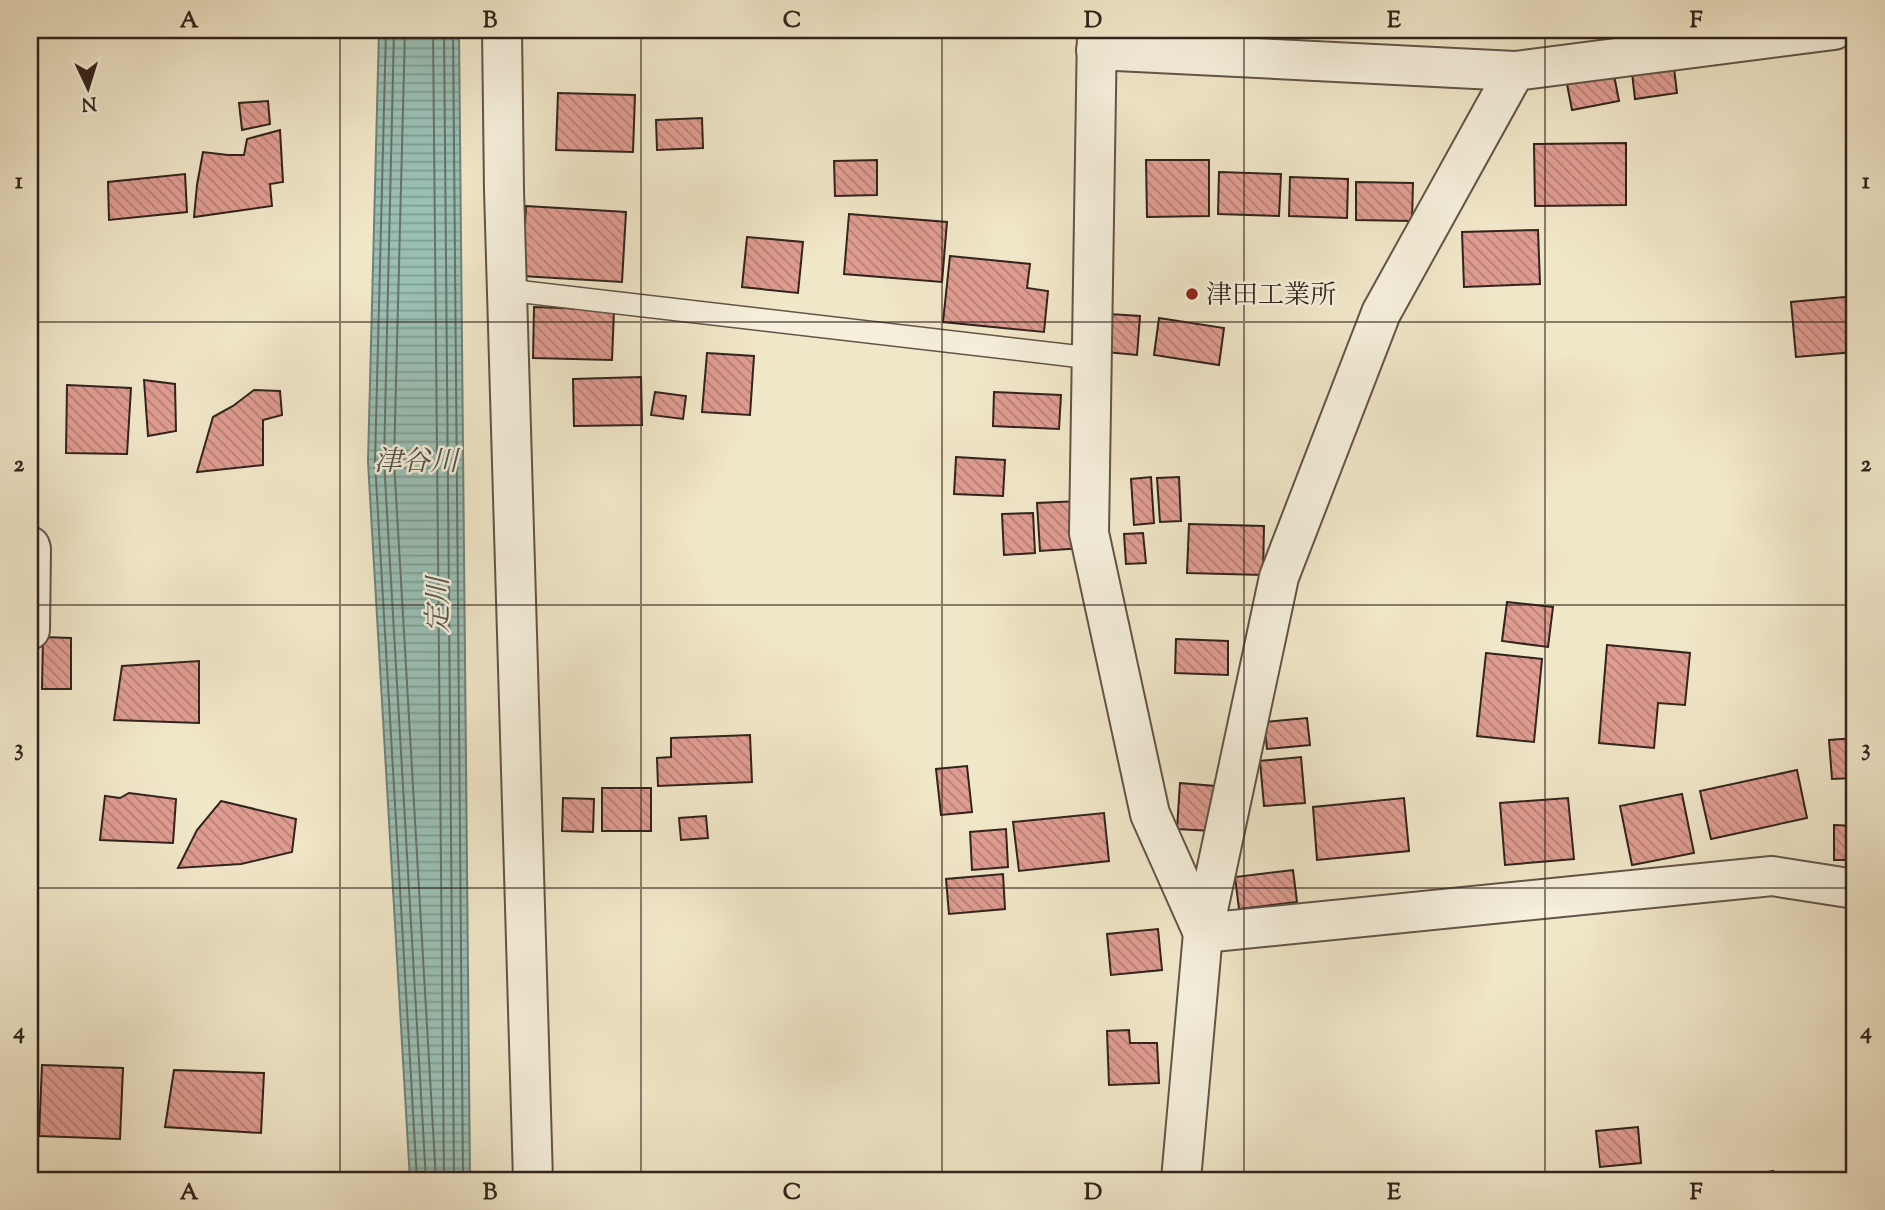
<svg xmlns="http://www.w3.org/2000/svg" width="1885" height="1210" viewBox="0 0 1885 1210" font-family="'Sorts Mill Goudy','Noto Serif JP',serif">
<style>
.water{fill:url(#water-rules);stroke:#708178;stroke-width:2}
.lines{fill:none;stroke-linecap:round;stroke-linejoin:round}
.shore{stroke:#667269;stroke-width:2}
.building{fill:url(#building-back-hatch);stroke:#32231d;stroke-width:2}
.lane-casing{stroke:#625448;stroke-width:24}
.street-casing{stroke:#625448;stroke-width:42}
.lane{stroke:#f5efdb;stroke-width:21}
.street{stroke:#f5efdb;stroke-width:38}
.grid{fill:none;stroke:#32231d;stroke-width:2;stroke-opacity:0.55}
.poi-dot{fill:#8f2418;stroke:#f5efdb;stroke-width:2.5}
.labels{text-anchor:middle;stroke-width:5;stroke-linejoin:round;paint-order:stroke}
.poi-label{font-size:26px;fill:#32231d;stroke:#f5efdb;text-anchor:start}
.water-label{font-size:28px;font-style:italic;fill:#51524b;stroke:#f5efdb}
.neatline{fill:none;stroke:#32231d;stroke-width:2.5}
.grid-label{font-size:23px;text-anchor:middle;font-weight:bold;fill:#32231d}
</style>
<defs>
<pattern id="water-rules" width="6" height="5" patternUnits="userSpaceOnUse" patternTransform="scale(1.75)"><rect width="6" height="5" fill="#9ac0b5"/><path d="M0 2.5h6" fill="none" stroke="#7e9c93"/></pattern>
<pattern id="building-back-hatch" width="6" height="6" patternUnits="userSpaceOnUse" patternTransform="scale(1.75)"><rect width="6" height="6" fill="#df9c91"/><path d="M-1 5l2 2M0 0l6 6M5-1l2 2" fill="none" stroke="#b57f76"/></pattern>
</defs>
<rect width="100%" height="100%" fill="#f0e6c8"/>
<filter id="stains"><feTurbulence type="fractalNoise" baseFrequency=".00286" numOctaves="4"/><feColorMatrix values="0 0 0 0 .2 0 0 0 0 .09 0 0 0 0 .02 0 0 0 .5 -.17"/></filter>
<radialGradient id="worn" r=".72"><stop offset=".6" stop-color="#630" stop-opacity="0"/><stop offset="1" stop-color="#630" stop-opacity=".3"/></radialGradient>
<polygon class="water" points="379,30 459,30 470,1180 410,1180 368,462"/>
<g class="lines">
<g class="shore">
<polyline points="386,30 375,462 417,1180"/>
<polyline points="394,30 384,461 426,1180"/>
<polyline points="405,30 394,461 436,1180"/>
<polyline points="433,30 444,1180"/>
<polyline points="444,30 454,1180"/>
<polyline points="453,30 463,1180"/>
</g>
</g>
<g class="building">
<polygon points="1674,68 1677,93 1635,99 1632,73"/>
<polygon points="1614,75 1619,101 1572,110 1567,84"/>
<polygon points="558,93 635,95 633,152 556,150"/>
<polygon points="268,101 270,124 242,130 239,103"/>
<polygon points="702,118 703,148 657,150 656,120"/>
<polygon points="280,130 283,182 270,184 272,206 194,217 197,185 203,152 228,155 244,155 247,139"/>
<polygon points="1626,143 1626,205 1535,206 1534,144"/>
<polygon points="877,160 877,195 835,196 834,161"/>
<polygon points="1146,160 1209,160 1209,216 1147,217"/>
<polygon points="1219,172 1281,174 1279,216 1218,214"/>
<polygon points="185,174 187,212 109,220 108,182"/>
<polygon points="1290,177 1348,179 1347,218 1289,216"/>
<polygon points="1356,182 1413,183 1412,221 1356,220"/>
<polygon points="526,206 626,212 622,282 522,276"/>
<polygon points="849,214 947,222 942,282 844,274"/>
<polygon points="1538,230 1540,284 1464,287 1462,232"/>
<polygon points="747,237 803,242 798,293 742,287"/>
<polygon points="950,256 1030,264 1027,288 1048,291 1044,332 943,322"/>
<polygon points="1855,296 1855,352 1796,357 1791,302"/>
<polygon points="534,307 614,310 612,360 533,358"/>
<polygon points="1109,314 1140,316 1137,355 1106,352"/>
<polygon points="1159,318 1224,328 1219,365 1154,355"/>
<polygon points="707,353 754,356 750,415 702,412"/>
<polygon points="641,377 642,425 574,426 573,379"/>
<polygon points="144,380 175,384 176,431 148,436"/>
<polygon points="67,385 131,388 127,454 66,453"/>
<polygon points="254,390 280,391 282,415 263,420 263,465 197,472 213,417 233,406"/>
<polygon points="655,392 686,396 683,419 651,415"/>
<polygon points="994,392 1061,395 1059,429 993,426"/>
<polygon points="956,457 1005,460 1003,496 954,494"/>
<polygon points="1151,477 1154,523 1134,525 1131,479"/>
<polygon points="1179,477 1181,521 1160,522 1157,478"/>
<polygon points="1080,501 1083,548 1040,551 1037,503"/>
<polygon points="1033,513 1035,553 1004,555 1002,514"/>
<polygon points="1189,524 1264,526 1263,575 1187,573"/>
<polygon points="1143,533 1146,563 1126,564 1124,534"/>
<polygon points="1507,602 1553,607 1548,647 1502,641"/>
<polygon points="43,637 71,638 71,689 42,689"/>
<polygon points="1176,639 1228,641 1228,675 1175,673"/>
<polygon points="1607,645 1690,653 1685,705 1658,703 1654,748 1599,743"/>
<polygon points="1486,653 1542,659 1534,742 1477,736"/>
<polygon points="199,661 199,723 114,720 122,666"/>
<polygon points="1307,718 1310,745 1267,749 1264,722"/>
<polygon points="750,735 752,782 658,786 657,758 671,757 671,738"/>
<polygon points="1855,738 1855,778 1832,779 1829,740"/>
<polygon points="1301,757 1305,803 1264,806 1260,761"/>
<polygon points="967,766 972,812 941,815 936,769"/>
<polygon points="1797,770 1807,818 1711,839 1700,791"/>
<polygon points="1180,783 1215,786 1212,831 1177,829"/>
<rect x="602" y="788" width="49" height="43"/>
<polygon points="129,793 176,799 173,843 100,840 105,796 120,798"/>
<polygon points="1682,794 1694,853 1632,865 1620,806"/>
<polygon points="563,798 594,799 593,832 562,831"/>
<polygon points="1404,798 1409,851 1317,860 1313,807"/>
<polygon points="1568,798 1574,859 1505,865 1500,803"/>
<polygon points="221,801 296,819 292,852 241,864 178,868 197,830"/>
<polygon points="1104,813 1109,861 1019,871 1013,822"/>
<polygon points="706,816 708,838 681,840 679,818"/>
<polygon points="1834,825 1855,826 1855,860 1834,860"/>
<polygon points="1006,829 1008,867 972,870 970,832"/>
<polygon points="1293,870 1297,902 1239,909 1235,877"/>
<polygon points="1003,874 1005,909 949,914 946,879"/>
<polygon points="1158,929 1162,970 1111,975 1107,934"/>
<polygon points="1129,1030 1130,1043 1157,1043 1159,1083 1109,1085 1107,1031"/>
<polygon points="42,1065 123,1068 120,1139 39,1136"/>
<polygon points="174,1070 264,1073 261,1133 165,1127"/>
<polygon points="1638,1127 1641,1163 1600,1167 1596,1131"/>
<polygon points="1773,1171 1775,1180 1729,1180"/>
</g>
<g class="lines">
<defs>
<polyline id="lane" points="507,290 1091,358"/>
<g id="street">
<polyline points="502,30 504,190 533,1180"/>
<polyline points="1097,30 1089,533 1150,814 1203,933 1772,876 1855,889"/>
<polyline points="1096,50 1515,71"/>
<polyline points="30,546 31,549 30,630"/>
<polyline points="1181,1180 1203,933 1279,577 1381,313 1515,71 1834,30"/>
</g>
</defs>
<use href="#lane" class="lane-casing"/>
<use href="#street" class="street-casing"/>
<use href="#lane" class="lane"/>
<use href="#street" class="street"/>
</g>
<path class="grid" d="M340 30V1180M641 30V1180M942 30V1180M1244 30V1180M1545 30V1180M30 322H1855M30 605H1855M30 888H1855"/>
<circle class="poi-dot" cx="1192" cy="294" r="7"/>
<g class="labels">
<g class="poi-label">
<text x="1206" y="303">津田工業所</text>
</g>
<g class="water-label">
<text x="416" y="470">津谷川</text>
<text transform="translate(437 605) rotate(-90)" y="10">定川</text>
</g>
</g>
<rect width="1885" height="1210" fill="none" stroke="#f0e6c8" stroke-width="77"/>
<g transform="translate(88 88) rotate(176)" stroke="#f5efdb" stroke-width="5" paint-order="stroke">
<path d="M0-5L12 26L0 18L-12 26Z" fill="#32231d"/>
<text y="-10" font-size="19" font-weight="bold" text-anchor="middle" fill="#32231d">N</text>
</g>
<rect x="38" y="38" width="1808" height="1134" class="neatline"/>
<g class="grid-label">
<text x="189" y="27">A</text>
<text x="490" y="27">B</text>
<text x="792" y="27">C</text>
<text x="1093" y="27">D</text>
<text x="1394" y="27">E</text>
<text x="1696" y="27">F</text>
<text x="19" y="188">1</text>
<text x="1866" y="188">1</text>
<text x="19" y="471">2</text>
<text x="1866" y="471">2</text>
<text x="19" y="755">3</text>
<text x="1866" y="755">3</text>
<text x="19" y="1038">4</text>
<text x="1866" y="1038">4</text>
<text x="189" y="1199">A</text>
<text x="490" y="1199">B</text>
<text x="792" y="1199">C</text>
<text x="1093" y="1199">D</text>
<text x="1394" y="1199">E</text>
<text x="1696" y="1199">F</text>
</g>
<rect width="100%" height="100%" filter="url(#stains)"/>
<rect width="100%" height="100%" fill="url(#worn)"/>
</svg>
